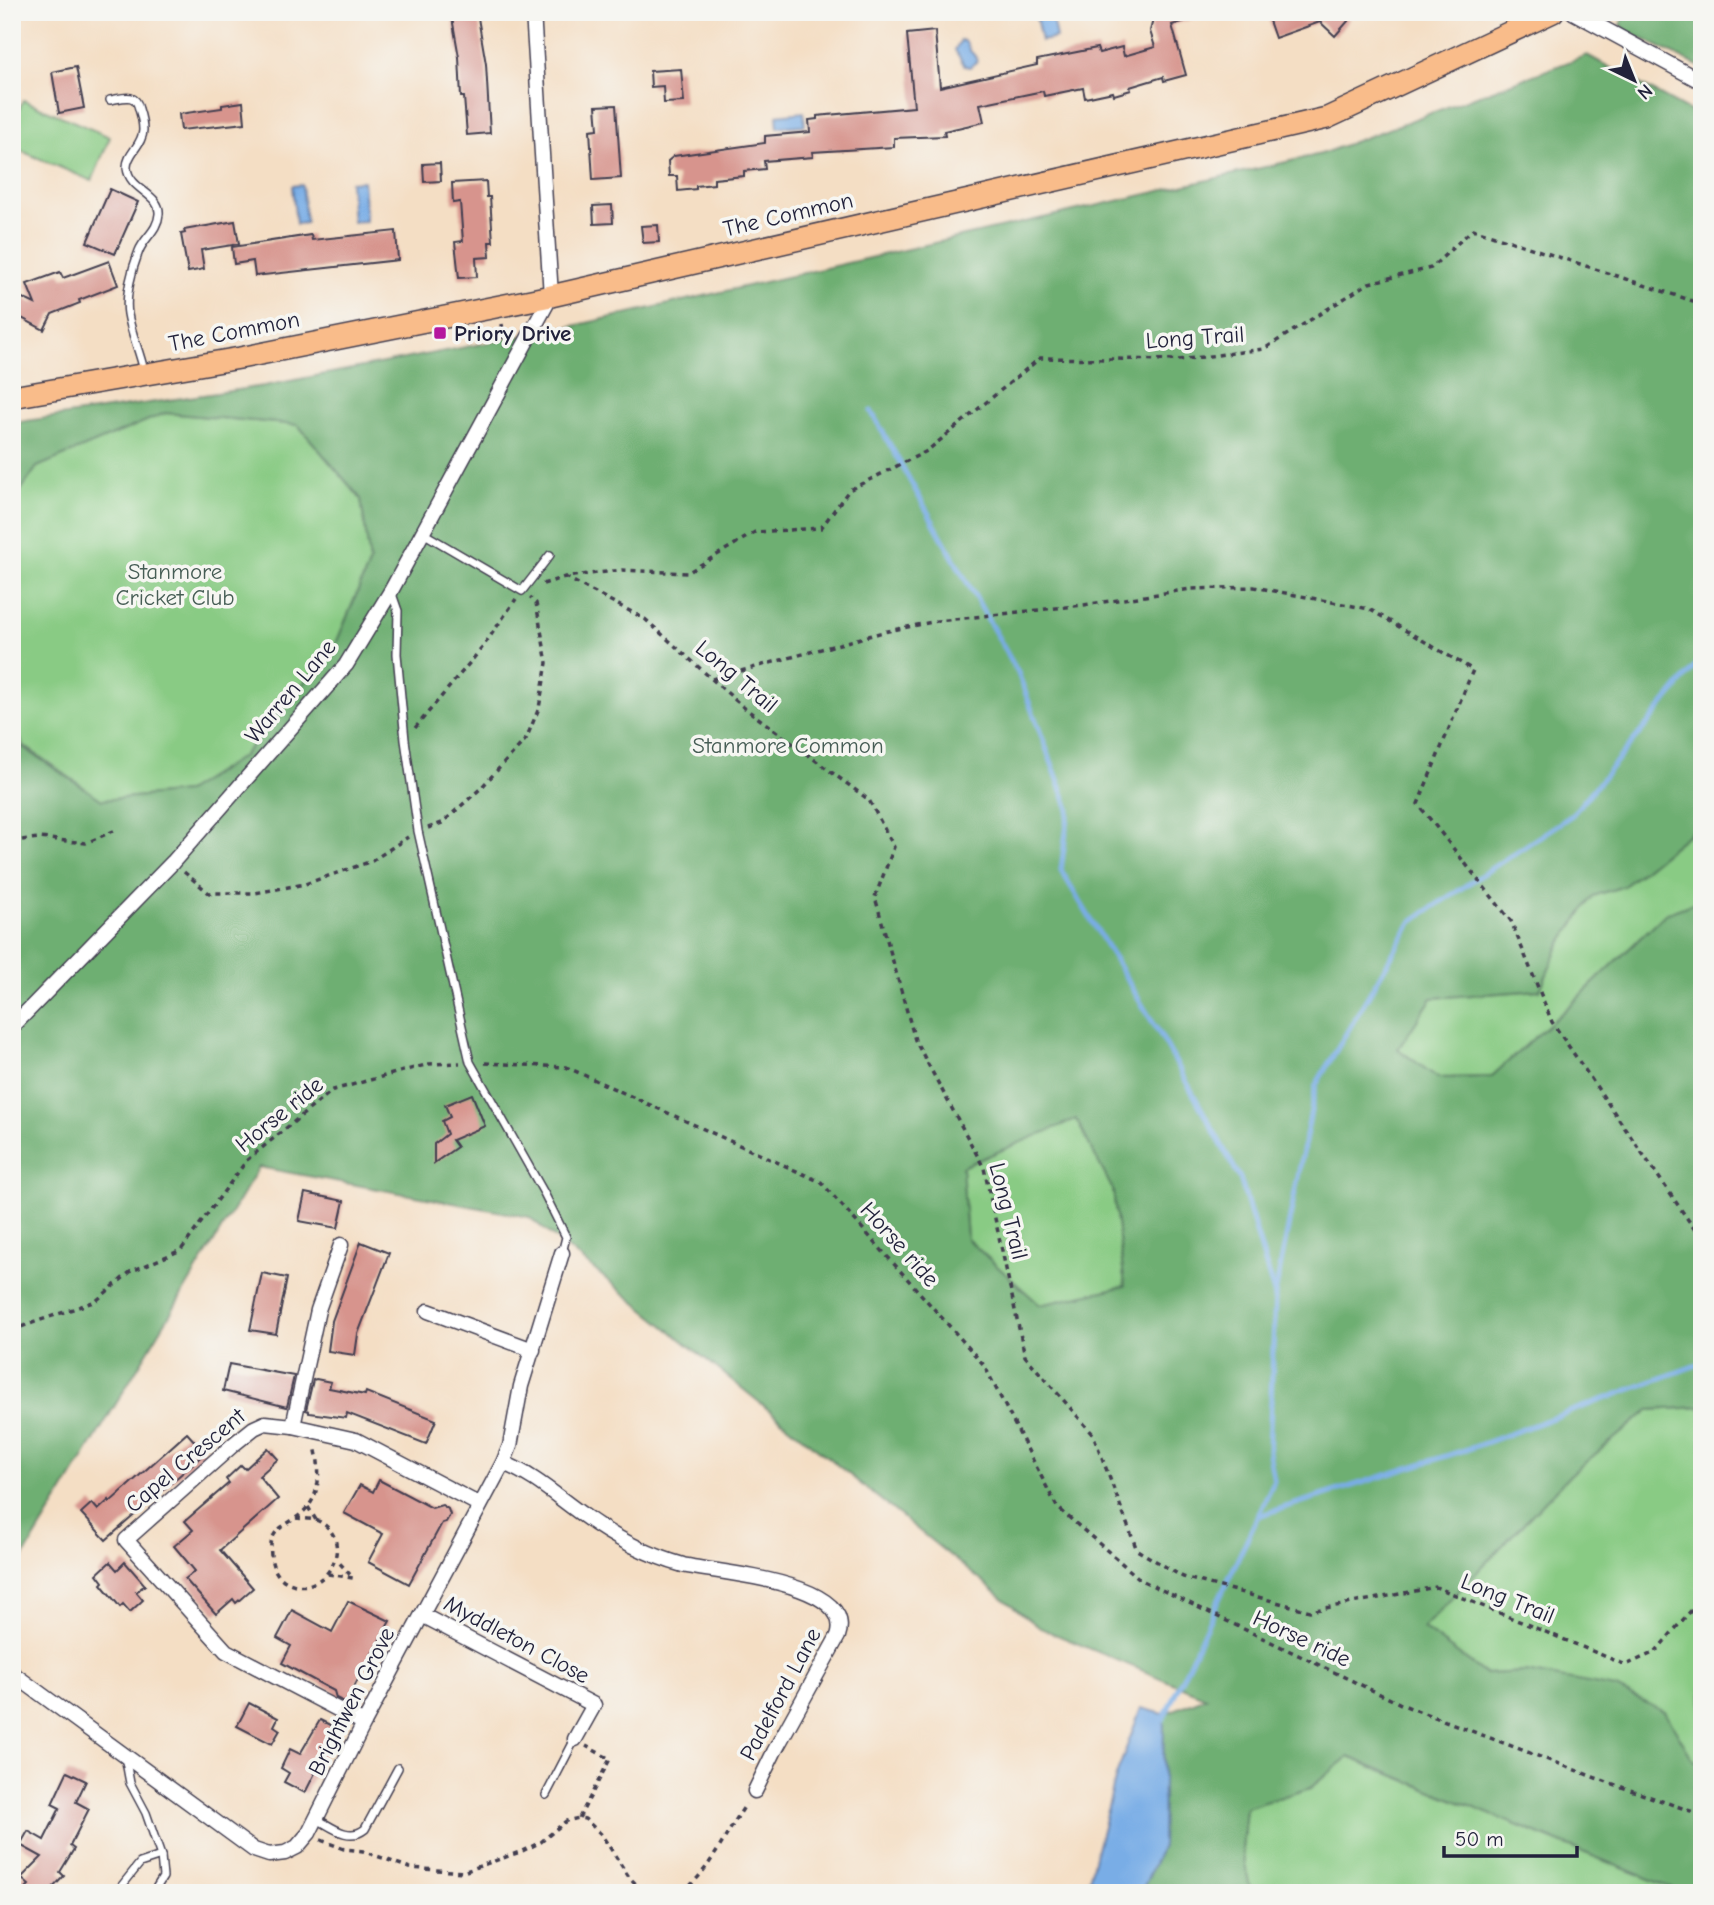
<svg xmlns="http://www.w3.org/2000/svg" width="1714" height="1905" viewBox="0 0 1714 1905" font-family="'Comic Neue',sans-serif">
<style>
.green{fill:#89cb84;stroke:#567660;stroke-width:2}
.forest{fill:#6eaf72;stroke:#486856;stroke-width:2;fill-rule:evenodd}
.water{fill:#79ade6;stroke:#4e6890;stroke-width:2}
.lines{fill:none;stroke-linecap:round;stroke-linejoin:round}
.stream{stroke:#79ade6;stroke-width:5}
.building{fill:#d7948d}
.service-casing{stroke:#423e50;stroke-width:10}
.minor-casing{stroke:#423e50;stroke-width:17}
.primary-casing{stroke:#423e50;stroke-width:24}
.path{stroke:#423e50;stroke-width:3.5;stroke-dasharray:5 5;stroke-linecap:butt}
.service{stroke:#fff;stroke-width:7}
.minor{stroke:#fff;stroke-width:14}
.primary{stroke:#f9bc8a;stroke-width:21}
.poi-dot{fill:#b5179e;stroke:#f6f6f2;stroke-width:2.5}
.labels{text-anchor:middle;stroke-width:7;stroke-linejoin:round;paint-order:stroke}
.street-label{font-size:23px;fill:#22223b;stroke:#f6f6f2}
.poi-label{font-size:23px;font-weight:bold;fill:#22223b;stroke:#f6f6f2;text-anchor:start}
.park-label{font-size:23px;fill:#465d55;stroke:#f6f6f2}
</style>
<rect width="100%" height="100%" fill="#f6f6f2"/>
<filter id="ink" filterUnits="userSpaceOnUse"><feTurbulence type="fractalNoise" baseFrequency=".0143" numOctaves="2"/><feDisplacementMap in="SourceGraphic" scale="14" xChannelSelector="R" yChannelSelector="G"/><feConvolveMatrix kernelMatrix="1 2 1 2 8 2 1 2 1" color-interpolation-filters="sRGB"/></filter>
<filter id="wash" filterUnits="userSpaceOnUse"><feTurbulence type="fractalNoise" baseFrequency=".00686" numOctaves="4" result="noise"/><feDisplacementMap in="SourceGraphic" scale="28" xChannelSelector="R" yChannelSelector="G"/><feGaussianBlur stdDeviation="1.57" result="paint"/><feColorMatrix in="noise" values="0 0 0 0 0 0 0 0 0 0 0 0 0 0 0 0 0 1.4 0 .05"/><feComposite in="paint" operator="in"/></filter>
<g filter="url(#wash)">
<rect width="100%" height="100%" fill="#f4dec4"/>
<g class="green">
<polygon points="23,100 110,137 92,181 12,147 12,124"/>
<polygon points="165,413 298,425 361,499 370,562 335,646 243,756 186,792 102,800 23,745 12,721 12,503 37,467"/>
<polygon points="1702,823 1702,900 1665,914 1576,1000 1491,1077 1438,1078 1398,1049 1432,998 1540,990 1559,946 1593,896 1624,886"/>
<polygon points="1076,1118 1113,1190 1125,1286 1040,1305 967,1239 962,1167"/>
<polygon points="1702,1407 1702,1763 1693,1760 1665,1712 1526,1672 1485,1674 1423,1628 1571,1474 1649,1410"/>
<polygon points="1348,1757 1684,1893 1251,1893 1242,1850 1246,1808 1310,1788"/>
</g>
<g class="forest">
<polygon points="1634,12 1702,12 1702,68 1628,32 1620,24 1625,16"/>
<path d="M1587 55 1702 118V823L1624 886 1593 896 1559 946 1540 990 1432 998 1398 1049 1438 1078 1491 1077 1576 1000 1665 914 1702 900V1407L1649 1410 1571 1474 1423 1628 1485 1674 1526 1672 1616 1688 1665 1712 1693 1760 1702 1763V1893H1684L1349 1757 1310 1788 1246 1808 1242 1850 1251 1893H1141L1162 1846 1164 1714 1206 1697 1040 1628 529 1217 259 1167 12 1576V740L102 800 186 792 243 756 335 646 370 562 361 499 298 425 165 413 37 467 12 503V423L264 386 569 327 1321 154ZM1076 1119 1113 1190 1125 1286 1040 1305 967 1239 962 1167Z"/>
</g>
<g class="water">
<polygon points="1035,12 1051,12 1056,38 1041,41"/>
<polygon points="961,40 966,42 970,51 976,56 977,61 970,67 965,66 955,50"/>
<polygon points="804,112 805,125 778,127 777,115"/>
<polygon points="363,181 366,221 353,222 350,182"/>
<polygon points="302,185 306,223 296,224 292,186"/>
<polygon points="1141,1708 1164,1714 1162,1846 1141,1893 1128,1893 1089,1879 1116,1776"/>
</g>
<g class="lines">
<g class="stream">
<polyline points="871,411 1018,673 1069,809 1061,870 1161,1036 1240,1178 1275,1296 1269,1453 1274,1481 1163,1720"/>
<polyline points="1275,1294 1316,1085 1412,921 1572,815 1702,658"/>
<polyline points="1258,1516 1471,1448 1702,1363"/>
</g>
</g>
<g id="blocks">
<g class="building">
<polygon points="451,12 477,12 486,64 490,133 467,135 464,97 461,97 459,57"/>
<polygon points="1155,12 1201,12 1202,16 1172,25 1186,75 1164,81 1163,77 1130,87 1131,90 1114,95 1113,92 1085,98 1083,88 1044,96 1043,91 980,104 984,122 944,131 945,136 894,138 894,147 812,152 813,157 764,161 765,169 744,171 744,176 714,179 714,184 696,186 696,189 678,191 677,176 669,176 668,161 674,156 765,143 765,136 810,132 809,120 817,119 817,116 914,107 907,34 935,31 940,87 1037,65 1037,60 1097,48 1099,53 1122,47 1124,56 1155,47 1150,31"/>
<polygon points="1266,12 1342,12 1349,20 1335,36 1320,22 1275,38"/>
<polygon points="76,67 84,108 59,113 52,72"/>
<polygon points="681,69 684,102 664,103 663,86 651,87 650,71"/>
<polygon points="243,102 245,123 181,130 179,114 222,108 222,105"/>
<polygon points="616,105 621,178 593,180 590,130 598,129 596,106"/>
<polygon points="440,163 441,181 424,182 423,164"/>
<polygon points="486,181 487,197 490,197 493,242 489,242 490,257 476,258 477,277 459,278 455,242 463,241 460,202 453,203 452,183"/>
<polygon points="110,189 138,202 115,254 87,242"/>
<polygon points="612,205 613,223 594,224 593,206"/>
<polygon points="235,221 239,244 201,250 204,269 188,272 181,234 185,233 184,230"/>
<polygon points="658,225 659,242 643,243 641,226"/>
<polygon points="396,231 398,260 255,276 253,261 234,264 232,247 311,235 312,240"/>
<polygon points="109,261 118,285 79,300 80,303 52,314 44,330 12,313 12,293 35,304 27,284 60,272 63,278"/>
<polygon points="472,1094 485,1126 452,1140 457,1147 434,1163 434,1144 447,1134 442,1121 450,1117 445,1105"/>
<polygon points="305,1193 344,1201 338,1228 299,1221"/>
<polygon points="361,1242 389,1253 358,1334 355,1355 328,1351 332,1321"/>
<polygon points="262,1273 287,1278 276,1334 250,1330"/>
<polygon points="229,1364 294,1376 287,1407 223,1391"/>
<polygon points="316,1379 331,1382 329,1388 365,1395 366,1392 436,1420 426,1444 347,1413 346,1418 309,1413 309,1411 306,1410 313,1380"/>
<polygon points="187,1433 205,1453 106,1540 81,1513 92,1503 98,1510 109,1500 110,1502"/>
<polygon points="268,1448 278,1459 259,1476 278,1499 220,1550 253,1588 236,1603 233,1599 216,1614 185,1579 195,1571 174,1546 193,1530 185,1521 229,1483 226,1479 241,1465 245,1469"/>
<polygon points="379,1480 432,1508 442,1505 448,1509 450,1515 446,1522 442,1523 409,1584 368,1562 383,1534 344,1513 360,1485 373,1492"/>
<polygon points="110,1562 117,1570 125,1562 145,1585 136,1592 143,1600 130,1612 123,1604 120,1607 101,1584 103,1582 97,1574"/>
<polygon points="348,1601 390,1621 353,1689 354,1696 348,1704 336,1698 334,1691 282,1663 291,1646 277,1638 292,1610 332,1632"/>
<polygon points="249,1703 278,1718 274,1726 280,1730 272,1744 237,1726"/>
<polygon points="320,1720 340,1730 329,1753 326,1751 305,1793 284,1782 289,1773 281,1768 290,1749 300,1754"/>
<polygon points="67,1772 86,1781 76,1802 89,1809 70,1846 74,1849 60,1872 64,1876 48,1893 21,1893 29,1885 21,1878 42,1857 20,1845 28,1831 44,1840 60,1808 52,1804"/>
</g>
</g>
</g>
<g filter="url(#ink)">
<use href="#blocks" fill-opacity="0" stroke="#423e50" stroke-width="2"/>
<g class="lines">
<defs>
<g id="service">
<path d="M110 100C123 98 136 92 139 109 141 115 143 123 143 130 143 145 126 154 127 168 129 190 161 194 159 214 158 230 144 238 139 251 132 269 125 296 128 314 131 333 140 352 144 371"/>
<polyline points="423,533 522,591 550,555"/>
<polyline points="391,591 398,611 397,654 405,740 418,831 470,1062 544,1193 566,1237 562,1253"/>
<polyline points="125,1756 130,1783 146,1813 161,1856 163,1877 153,1893"/>
<polyline points="546,1795 575,1739"/>
<path d="M317 1819C332 1827 349 1842 365 1829L398 1768"/>
<polyline points="116,1893 140,1863 161,1856"/>
</g>
<g id="minor">
<polyline points="1573,12 1702,82"/>
<polyline points="12,1027 173,862 346,665 391,591 551,296 533,12"/>
<polyline points="428,1311 533,1350"/>
<polyline points="293,1426 318,1310 341,1245"/>
<path d="M503 1463C534 1475 556 1496 583 1515 613 1537 648 1555 683 1565 715 1573 857 1581 838 1636L774 1752 755 1791"/>
<polyline points="422,1615 594,1705 575,1739"/>
<polyline points="12,1673 254,1850 269,1855 285,1853 297,1847 309,1833 364,1723 503,1463 510,1446 521,1386 562,1253"/>
<polyline points="364,1723 226,1651 126,1540 234,1444 254,1428 265,1423 293,1426 356,1440 480,1505"/>
</g>
<polyline id="primary" points="12,397 240,358 551,296 1327,118 1553,12"/>
</defs>
<use href="#service" class="service-casing"/>
<use href="#minor" class="minor-casing"/>
<use href="#primary" class="primary-casing"/>
<g class="path">
<polyline points="502,324 505,347"/>
<polyline points="565,577 645,619 742,706 869,800 894,847 875,897 915,1040 984,1168 1025,1356 1093,1434 1137,1550 1183,1577 1310,1611 1436,1587 1626,1665 1655,1652 1702,1598"/>
<polyline points="543,584 565,577 622,570 687,573 755,532 821,528 849,490 927,451 1040,358 1179,360 1264,349 1369,283 1431,268 1473,229 1702,304"/>
<polyline points="712,679 883,632 937,621 1084,605 1191,589 1254,587 1369,609 1473,670 1418,804 1511,921 1552,1022 1702,1240"/>
<polyline points="415,728 482,648 516,599"/>
<polyline points="428,828 442,823 480,789 526,739 539,708 547,663 536,603 530,598"/>
<polyline points="12,841 39,838 86,843 118,829"/>
<polyline points="184,872 209,893 255,893 305,884 372,861 408,837"/>
<polyline points="485,1063 566,1067 821,1182 984,1365 1057,1507 1141,1580 1403,1705 1596,1778 1702,1815"/>
<polyline points="12,1330 96,1301 130,1272 181,1250 247,1160 333,1090 429,1064 460,1063"/>
<polyline points="308,1507 316,1520"/>
<path d="M296 1518C305 1519 315 1518 322 1523 357 1546 322 1600 287 1582 277 1577 272 1567 271 1556 268 1526 286 1528 303 1512 321 1496 321 1469 315 1447"/>
<polyline points="328,1574 353,1578 337,1560"/>
<polyline points="579,1818 610,1759 586,1746"/>
<polyline points="321,1840 344,1849 363,1851 410,1868 463,1872 520,1852 541,1842 566,1821 579,1818 585,1819 601,1834 629,1877 645,1893"/>
<path d="M682 1893C711 1869 725 1835 746 1804"/>
</g>
<use href="#service" class="service"/>
<use href="#minor" class="minor"/>
<use href="#primary" class="primary"/>
</g>
</g>
<rect class="poi-dot" x="433" y="326" width="14" height="14" rx="3.5"/>
<g class="labels">
<g class="street-label">
<text transform="translate(788 214) rotate(-13)" y="8">The Common</text>
<text transform="translate(234 331) rotate(-11)" y="8">The Common</text>
<text transform="translate(1195 337) rotate(-4)" y="8">Long Trail</text>
<text transform="translate(737 676) rotate(40)" y="8">Long Trail</text>
<text transform="translate(290 691) rotate(-50)" y="8">Warren Lane</text>
<text transform="translate(279 1114) rotate(-39)" y="8">Horse ride</text>
<text transform="translate(1009 1211) rotate(76)" y="8">Long Trail</text>
<text transform="translate(900 1244) rotate(48)" y="8">Horse ride</text>
<text transform="translate(185 1460) rotate(-40)" y="8">Capel Crescent</text>
<text transform="translate(1508 1598) rotate(22)" y="8">Long Trail</text>
<text transform="translate(1302 1638) rotate(25)" y="8">Horse ride</text>
<text transform="translate(517 1639) rotate(28)" y="8">Myddleton Close</text>
<text transform="translate(780 1694) rotate(-62)" y="8">Padelford Lane</text>
<text transform="translate(351 1701) rotate(-63)" y="8">Brightwen Grove</text>
</g>
<g class="poi-label">
<text x="454" y="341">Priory Drive</text>
</g>
<g class="park-label">
<text x="175" y="579">Stanmore<tspan x="175" dy="26">Cricket Club</tspan></text>
<text x="788" y="753">Stanmore Common</text>
</g>
</g>
<rect width="1714" height="1905" fill="none" stroke="#f6f6f2" stroke-width="42"/>
<g transform="translate(1634 80) rotate(137)" stroke="#f6f6f2" stroke-width="5" paint-order="stroke">
<path d="M0-5L12 26L0 18L-12 26Z" fill="#22223b"/>
<text y="-10" font-size="19" font-weight="bold" text-anchor="middle" fill="#22223b">N</text>
</g>
<path d="M1444 1846v10h133v-10" fill="none" stroke="#22223b" stroke-width="3.5"/>
<text x="1455" y="1846" font-size="21" fill="#22223b" stroke="#f6f6f2" stroke-width="5" paint-order="stroke">50 m</text>
</svg>
